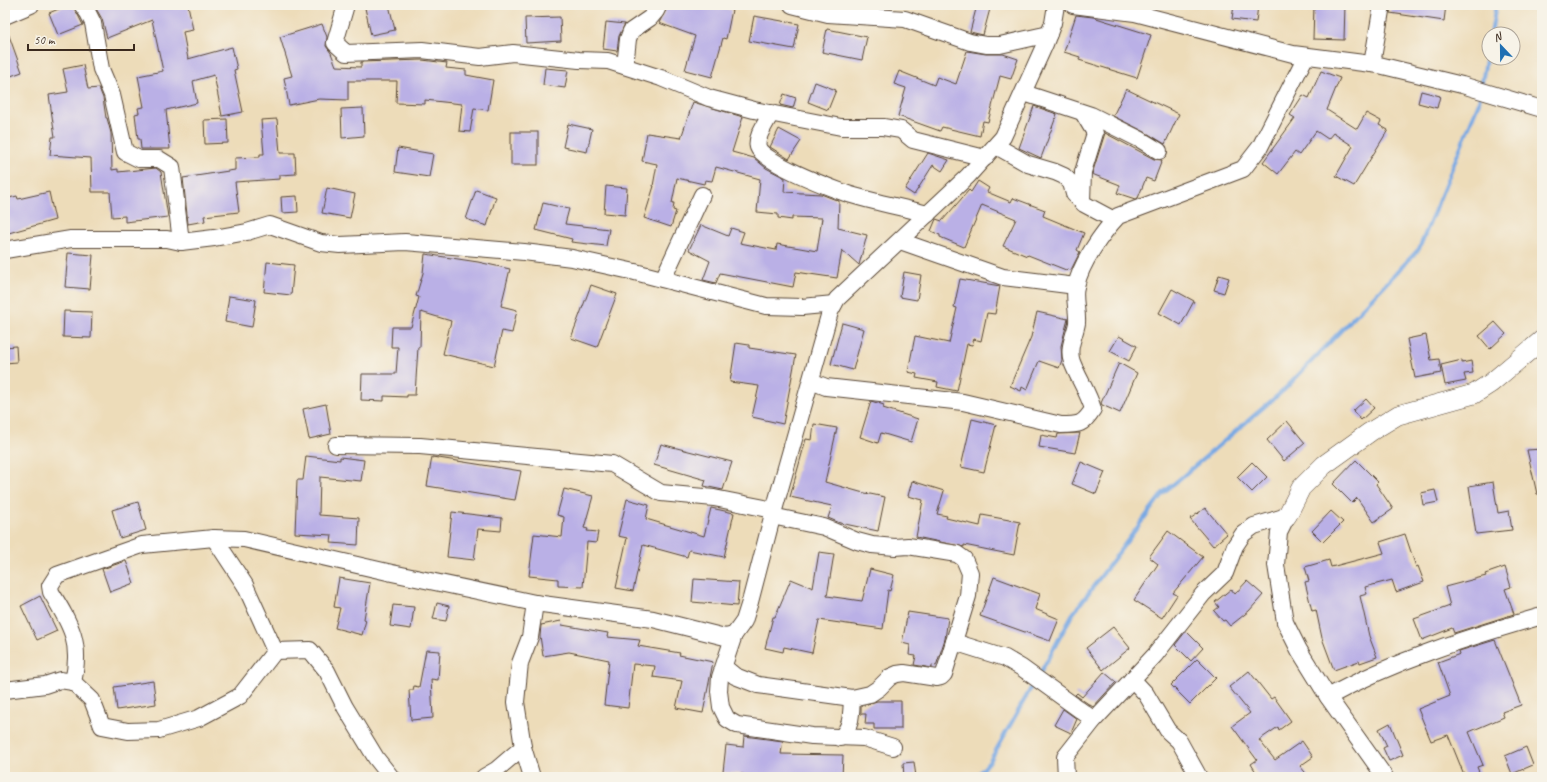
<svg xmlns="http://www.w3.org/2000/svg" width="1547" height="782" viewBox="0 0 1547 782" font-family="Caveat,sans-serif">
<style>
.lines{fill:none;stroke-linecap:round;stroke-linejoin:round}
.stream{stroke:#79a9e3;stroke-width:4}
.building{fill:#bab0e6}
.minor-casing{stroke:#564535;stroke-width:18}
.tertiary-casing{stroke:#564535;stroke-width:20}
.minor{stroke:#fff;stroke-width:16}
.tertiary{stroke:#fff;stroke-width:19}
</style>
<rect width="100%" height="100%" fill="#f7f3e8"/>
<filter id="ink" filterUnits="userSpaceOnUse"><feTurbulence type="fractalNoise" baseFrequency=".025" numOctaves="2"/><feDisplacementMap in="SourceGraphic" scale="8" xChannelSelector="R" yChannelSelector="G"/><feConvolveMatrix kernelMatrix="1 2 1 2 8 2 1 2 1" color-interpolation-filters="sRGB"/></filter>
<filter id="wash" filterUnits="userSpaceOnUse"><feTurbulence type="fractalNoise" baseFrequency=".012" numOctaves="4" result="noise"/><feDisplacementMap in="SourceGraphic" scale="16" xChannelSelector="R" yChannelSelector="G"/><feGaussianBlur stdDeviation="0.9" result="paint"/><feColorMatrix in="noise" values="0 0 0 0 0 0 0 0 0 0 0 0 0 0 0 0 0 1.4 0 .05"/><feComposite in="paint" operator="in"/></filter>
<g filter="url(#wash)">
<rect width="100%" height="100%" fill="#eddcb9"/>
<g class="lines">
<g class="stream">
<polyline points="1491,34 1496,5"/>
<polyline points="1481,88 1489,43"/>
<polyline points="1039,675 1072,615 1163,493 1284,390 1419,249 1479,102 1480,95"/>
<polyline points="976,777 990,761 1035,681"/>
</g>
</g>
<g id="blocks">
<g class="building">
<polygon points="68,5 73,5 83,25 58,35 49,13"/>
<polygon points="94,5 188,5 193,30 183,32 188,59 232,47 237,69 234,70 243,112 222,116 214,75 193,81 197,103 166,110 170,149 141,149 140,139 138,139 135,114 139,113 138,108 144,107 138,76 163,71 152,20 107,38 102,19"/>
<polygon points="377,5 389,5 395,30 371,35 365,8"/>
<polygon points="668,5 708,5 732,10 726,39 723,38 712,77 685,70 695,36 659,23"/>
<polygon points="977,5 991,5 983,35 970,32"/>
<polygon points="1234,5 1258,5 1256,22 1232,19"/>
<polygon points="1314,5 1345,5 1344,40 1313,39"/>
<polygon points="1391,5 1446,5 1444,21 1390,13"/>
<polygon points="1076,15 1093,17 1151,35 1137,78 1079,60 1080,57 1064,52"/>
<polygon points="754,16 799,24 794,49 749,41"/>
<polygon points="560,17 561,41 526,43 525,18"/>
<polygon points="606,22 625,24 619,36 617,51 603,49"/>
<polygon points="322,24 327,37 326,46 331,53 336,66 361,67 361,62 422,60 447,63 446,68 466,70 466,75 493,80 488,110 474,108 470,132 459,131 462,104 425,100 425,104 396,103 397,81 348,81 348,100 319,99 289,105 284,78 292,76 280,37"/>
<polygon points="827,29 867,37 862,60 822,52"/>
<polygon points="7,30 22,72 8,77 5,68 5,31"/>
<polygon points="967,51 986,54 1003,54 1018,59 1011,79 1000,76 988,122 983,121 980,136 942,127 940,131 898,116 906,88 894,84 899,71 934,85 937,77 956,84"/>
<polygon points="83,65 88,89 99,88 103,98 106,118 107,118 111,133 112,170 118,169 118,172 156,168 161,172 168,217 125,222 125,216 112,217 110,192 92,192 91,158 50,155 52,137 55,137 49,95 68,92 63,69"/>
<polygon points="545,68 568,70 565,88 543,85"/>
<polygon points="1321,71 1340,78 1327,110 1357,129 1366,113 1381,121 1379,125 1388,130 1354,186 1336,176 1353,146 1333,133 1328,139 1316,131 1299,155 1295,152 1278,174 1263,162 1295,118 1290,115 1303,95 1309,98"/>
<polygon points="815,82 836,90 828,110 808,102"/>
<polygon points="1126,89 1179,114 1165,144 1145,132 1113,116"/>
<polygon points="1421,91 1440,96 1437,108 1418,103"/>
<polygon points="784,94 796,98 793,108 780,105"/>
<polygon points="693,102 743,117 732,152 754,158 766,168 785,178 784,192 821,194 839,201 838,228 867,235 859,265 842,250 837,278 796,272 793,287 720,273 716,283 703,280 710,261 689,250 701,225 728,236 731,228 744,232 740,243 776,250 777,244 817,251 822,218 792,217 792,220 778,218 778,214 757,212 760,179 716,167 712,181 705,180 704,184 677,178 672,203 674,203 673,210 676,211 671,227 644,218 654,186 653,186 657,164 642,161 647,133 681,138"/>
<polygon points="1034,106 1057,114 1041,158 1019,148"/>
<polygon points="363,108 364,136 342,138 341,109"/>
<polygon points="227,119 228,143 205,144 204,120"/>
<polygon points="277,119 280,153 295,153 296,174 280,175 280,179 235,182 239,212 204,216 205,221 188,224 183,178 235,170 235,158 260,157 260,154 264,154 261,120"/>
<polygon points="568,124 592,129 587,152 563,147"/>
<polygon points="779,129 801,141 789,159 770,147"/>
<rect x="511" y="132" width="27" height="33"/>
<polygon points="1105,133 1154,159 1162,160 1154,181 1146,178 1138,198 1135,199 1117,193 1120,185 1092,174"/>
<polygon points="398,148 433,154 429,177 395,172"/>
<polygon points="928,153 949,160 942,171 933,165 914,195 905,189"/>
<polygon points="978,181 989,188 987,192 1011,202 1013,198 1045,210 1043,216 1084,233 1077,250 1080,252 1071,270 1067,269 1066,270 1028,255 1027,256 1003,246 1016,219 982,205 964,247 940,237 940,235 931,231 936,219 942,221 969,190 971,192"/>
<polygon points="606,186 627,188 625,215 604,213"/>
<polygon points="327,188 355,194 350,218 322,213"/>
<polygon points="476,190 496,197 487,226 466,219"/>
<polygon points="49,192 55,220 5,234 5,199 17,196 18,199"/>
<polygon points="297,196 298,212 282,213 281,197"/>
<polygon points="543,203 569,209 565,224 609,229 606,246 571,242 572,239 536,230"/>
<polygon points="68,253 93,255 90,289 65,287"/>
<polygon points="425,254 478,262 510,269 501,306 517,310 512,333 502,331 494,366 443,354 451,321 421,312 420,347 418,347 415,395 407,395 407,397 384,396 384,401 361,400 362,374 396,374 398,347 391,347 392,327 411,327 419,297 416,296 423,273"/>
<polygon points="267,262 294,265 291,295 264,292"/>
<polygon points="904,272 921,275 917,300 900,297"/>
<polygon points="1219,275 1229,278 1224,293 1214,290"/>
<polygon points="960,279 1000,286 995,314 987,313 981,341 974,339 972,345 967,344 957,391 937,387 938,382 916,378 917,374 908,372 915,336 949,343 957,308 954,307"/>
<polygon points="591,285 617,294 597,347 571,338"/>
<polygon points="1172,289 1194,301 1181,325 1159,313"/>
<polygon points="229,296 256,300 252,327 225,322"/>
<polygon points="64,311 92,312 91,338 63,337"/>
<polygon points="1037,312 1068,319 1061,346 1062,360 1059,368 1039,361 1027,390 1022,387 1021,391 1010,386 1031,337"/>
<polygon points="1495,322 1506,334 1490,349 1479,336"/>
<polygon points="842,323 864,329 853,370 831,364"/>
<polygon points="1426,335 1431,360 1439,359 1441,373 1415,378 1407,339"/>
<polygon points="1119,336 1137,346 1129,361 1110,351"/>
<polygon points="736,343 749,345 749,348 796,355 783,424 752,417 759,386 730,382"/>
<polygon points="16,346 17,362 5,363 5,347"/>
<polygon points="1462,360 1462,363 1471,361 1473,373 1464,374 1466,381 1445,385 1441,365"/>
<polygon points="1119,363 1137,373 1120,413 1102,405 1101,403"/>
<polygon points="1366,399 1374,408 1361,420 1353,411"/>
<polygon points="871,401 884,405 883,408 918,419 911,442 881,433 878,443 860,437"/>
<polygon points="326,404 331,434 309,439 303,409"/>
<polygon points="972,419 996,425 984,472 961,467"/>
<polygon points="1287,421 1305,443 1284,461 1267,440"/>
<polygon points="814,424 837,428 825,482 860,492 885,497 878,531 840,523 828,518 832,506 790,497 806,439 812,440"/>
<polygon points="1080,433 1075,453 1039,447 1041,435 1057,438 1058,434"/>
<polygon points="661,444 732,462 723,490 704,486 706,480 654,465"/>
<polygon points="1542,449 1542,494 1537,494 1527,450"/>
<polygon points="306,456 340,460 340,457 364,460 361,481 320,477 319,515 359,518 358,545 331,543 332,535 295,533 297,480 303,480"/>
<polygon points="432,457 521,471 515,500 427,486"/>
<polygon points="1356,460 1378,482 1376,484 1393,509 1374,522 1357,498 1352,503 1333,484"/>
<polygon points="1081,462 1105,472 1096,494 1072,484"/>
<polygon points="1252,462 1267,477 1252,492 1237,477"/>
<polygon points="912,481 944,491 937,514 947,516 946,518 980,526 982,515 1020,522 1014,555 964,545 964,547 916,537 923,500 908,496"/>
<polygon points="1493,482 1498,513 1509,511 1512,530 1476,534 1469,486"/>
<polygon points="564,489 593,496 584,528 588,529 587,531 598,532 596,543 587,542 583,587 558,586 558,579 529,576 534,534 562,537 564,517 557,515"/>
<polygon points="1435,490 1438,502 1423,505 1421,493"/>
<polygon points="627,499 649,505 646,519 704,536 711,508 734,513 724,557 689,550 687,557 643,545 633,591 616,588 627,538 618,536"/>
<polygon points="138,502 146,530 120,538 112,510"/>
<polygon points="1205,508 1227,534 1213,546 1190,519"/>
<polygon points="1331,511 1343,522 1323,542 1312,531"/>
<polygon points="452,512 502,518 501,531 478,529 474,560 447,557"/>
<polygon points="1168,531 1203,557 1173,593 1177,595 1162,618 1134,600 1158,564 1149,557"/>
<polygon points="1405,534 1416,567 1418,566 1424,582 1396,592 1392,580 1365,587 1367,594 1360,596 1369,636 1377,657 1360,663 1359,661 1334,670 1322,638 1316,610 1312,611 1305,582 1309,581 1305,567 1329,560 1331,567 1384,553 1380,542"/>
<polygon points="819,552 834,554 827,596 862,601 870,569 894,575 890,591 888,590 883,629 819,620 812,653 784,647 783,652 765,648 773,617 775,617 791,579 813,588"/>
<polygon points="126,561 134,583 110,592 102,569"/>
<polygon points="1505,567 1511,587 1505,589 1514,614 1454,633 1452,628 1422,640 1414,619 1450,606 1445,587 1486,576 1485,574"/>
<polygon points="994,577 1040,594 1035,609 1059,619 1050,641 980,616"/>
<polygon points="339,578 370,583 364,619 366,620 362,635 335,628 340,608 334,607"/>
<polygon points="694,579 739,582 737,606 692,602"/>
<polygon points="1247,581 1263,595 1249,611 1230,626 1225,620 1223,621 1214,611 1219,607 1215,602 1231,589 1235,594"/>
<polygon points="40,596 57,631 37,640 21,606"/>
<polygon points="437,603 449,606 446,621 433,619"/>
<polygon points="393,605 414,607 411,629 390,626"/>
<polygon points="908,612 948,618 945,639 936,666 932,665 932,668 914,665 916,656 909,655 910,645 902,643"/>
<polygon points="561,621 562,625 608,633 607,637 640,640 638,646 680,653 679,655 713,662 703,713 676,708 682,681 653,677 655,666 633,664 628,708 604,705 609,660 569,652 543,656 540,636 541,625"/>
<polygon points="1113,627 1130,648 1103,670 1086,648"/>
<polygon points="1186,631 1203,648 1191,661 1175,645"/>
<polygon points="1495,640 1521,705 1502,712 1504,717 1469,732 1483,765 1477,767 1481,777 1465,777 1448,735 1431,741 1418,709 1450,696 1438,662 1460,654 1459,651"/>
<polygon points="426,650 440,651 438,680 431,679 433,718 411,720 409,690 413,690 414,686 419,687"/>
<polygon points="1197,659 1216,678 1190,704 1171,685"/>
<polygon points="1249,671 1271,699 1274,697 1291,721 1279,730 1278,727 1259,740 1275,760 1302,741 1313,757 1300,766 1309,777 1259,777 1251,764 1257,760 1232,726 1250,713 1229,687"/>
<polygon points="1104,672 1116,682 1093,707 1075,695 1077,693 1082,697"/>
<polygon points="153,681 156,704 117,710 114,687"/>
<polygon points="877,701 901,701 901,729 874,729 874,724 865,724 866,714 861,714 861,706"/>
<polygon points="1063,709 1077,719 1071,733 1054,725"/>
<polygon points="1390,723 1403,755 1389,761 1383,748 1387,746 1379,729"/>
<polygon points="744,736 783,741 781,754 843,755 842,777 766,777 723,772 726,745 743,747"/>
<polygon points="1526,747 1533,765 1512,774 1505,756"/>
<polygon points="914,762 916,777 904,777 903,763"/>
</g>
</g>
</g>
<g filter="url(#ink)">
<use href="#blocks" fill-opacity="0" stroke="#564535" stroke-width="1"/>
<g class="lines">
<defs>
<g id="minor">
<polyline points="82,5 88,13 93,23 101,69 112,95 125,152 139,159 159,159 172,167 181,242"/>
<polyline points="346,5 335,43 346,53 422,50 480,57 513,53 579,60 608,61 661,78 709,98 754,110 841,127 883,127 901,130 913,140 985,158"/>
<polyline points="792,5 828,14 905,19 970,42 986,45 1000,45 1049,34"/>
<polyline points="1073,5 1135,13 1293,54 1379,65 1462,85 1542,109"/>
<polyline points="5,16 31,5"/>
<polyline points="1372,64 1382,5"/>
<polyline points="625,66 628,39 631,31 650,18 656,11 659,5"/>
<polyline points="1024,93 1091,115 1141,140 1159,151"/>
<path d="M771 113C767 122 755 137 758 147 762 162 829 187 845 193 872 202 901 207 928 214"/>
<polyline points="996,146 1028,164 1055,172 1064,176 1071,183 1074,194 1084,204 1114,220"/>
<polyline points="1082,201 1083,172 1095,133 1083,113"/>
<polyline points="900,241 1003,277 1076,286"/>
<polyline points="5,250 71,239 167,239 181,242 214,238 247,232 270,225 321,243 340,245 405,242 524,252 572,258 635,272 766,306 802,307 834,304"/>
<polyline points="663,279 702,195"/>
<path d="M811 381 826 387 963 402 1061 425C1079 425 1083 425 1093 409 1088 392 1078 378 1072 362 1067 348 1075 335 1077 323 1078 311 1073 298 1076 286 1081 263 1102 233 1118 216L1243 169 1260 147 1306 56"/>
<polyline points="336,445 420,446 612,464 661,493 714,498 774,510"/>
<polyline points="1287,516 1279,532 1276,565 1285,622 1299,650 1328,697 1385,777"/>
<polyline points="954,642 1005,658 1022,668 1094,720"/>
<polyline points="275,651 310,650 327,671 345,707 376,758 391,777"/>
<polyline points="724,667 735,676 758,685 852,698 870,694 879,688 890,677 897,674 904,673 937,678 941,677 944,674 968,596 970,573 964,559 957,554 908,546 895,547 872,545 857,541 824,527 772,516"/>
<polyline points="1132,679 1146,694 1168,731 1179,741 1199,777"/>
<polyline points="73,682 92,700 102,726 128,731 159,730 199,718 240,696 275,651 245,585 214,538"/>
<path d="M5 690 45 685 60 680 73 682C82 643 71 625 51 592L50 586 57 575 142 545 214 538 244 539 392 573 535 603 653 619 725 637 734 635"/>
<path d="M1328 697C1395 660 1469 637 1542 616"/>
<path d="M840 738C852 727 851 714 852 698"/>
<polyline points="893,747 864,738 812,736 737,725 727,719 721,707 719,691 720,677 734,635 744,621 750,602 774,510 830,312 837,299 968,176 1003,137 1045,44 1053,23 1056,5"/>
<polyline points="484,777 496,770 523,747"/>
<polyline points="532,777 523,747 516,702 520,663 530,637 535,603"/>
<polyline points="1066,777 1065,757 1094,720 1155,655 1203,594 1225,573 1235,546 1243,534 1254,526 1287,516"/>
</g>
<polyline id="tertiary" points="1287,516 1301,488 1324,465 1370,432 1398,415 1474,394 1491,383 1542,340"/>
</defs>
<use href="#minor" class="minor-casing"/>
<use href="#tertiary" class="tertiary-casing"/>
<use href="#minor" class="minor"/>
<use href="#tertiary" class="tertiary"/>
</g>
</g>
<rect width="1547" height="782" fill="none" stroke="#f7f3e8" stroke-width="20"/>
<g transform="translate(1501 46) rotate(338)"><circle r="19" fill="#f7f3e8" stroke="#aca397"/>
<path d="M0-3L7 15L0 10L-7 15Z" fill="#1f6fb2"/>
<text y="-6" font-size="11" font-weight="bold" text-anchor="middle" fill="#3b2a1e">N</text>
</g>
<path d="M28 44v6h106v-6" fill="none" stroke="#3b2a1e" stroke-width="2"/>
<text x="34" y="44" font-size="12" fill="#3b2a1e" stroke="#f7f3e8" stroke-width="3" paint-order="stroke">50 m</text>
</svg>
